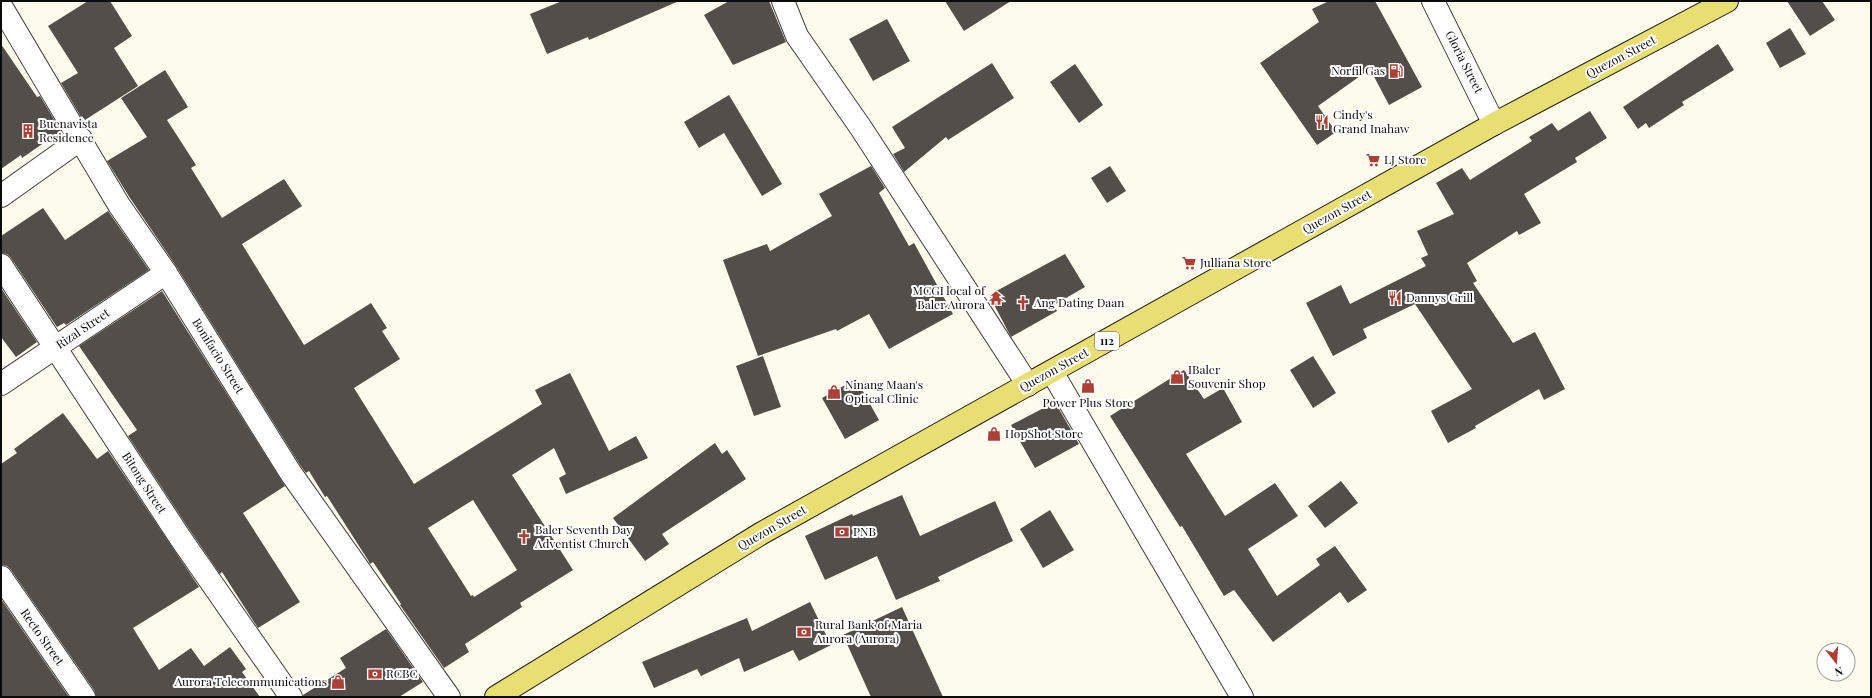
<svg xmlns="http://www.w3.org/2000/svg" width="1872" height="698" viewBox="0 0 1872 698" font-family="'Playfair Display',serif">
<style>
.building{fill:#534e49;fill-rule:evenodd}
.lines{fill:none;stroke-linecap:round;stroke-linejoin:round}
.minor-casing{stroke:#3e3e3e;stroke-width:24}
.major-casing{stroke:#1c1c1c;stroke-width:24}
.minor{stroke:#fff;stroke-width:22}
.major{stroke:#e8de71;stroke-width:22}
.labels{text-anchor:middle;stroke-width:4;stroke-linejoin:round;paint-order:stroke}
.shield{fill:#fff;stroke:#545454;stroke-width:1}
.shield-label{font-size:11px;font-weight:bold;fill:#0b0b0b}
.street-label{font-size:12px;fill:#0b0b0b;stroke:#fff}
.poi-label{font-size:12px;fill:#0b0b0b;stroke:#fff;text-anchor:start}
</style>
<rect width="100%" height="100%" fill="#fdfcec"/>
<g class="building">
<polygon points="88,1 110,1 132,36 114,48 138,86 85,120 82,116 81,117 61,83 78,73 48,26"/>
<polygon points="562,1 679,1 589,40 588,37 547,54 530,14"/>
<polygon points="729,1 769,1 786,42 733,65 704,15"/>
<polygon points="945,1 1011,1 964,31"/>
<polygon points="1329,1 1375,1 1422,87 1389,105 1370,69 1318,106 1336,132 1317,145 1260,63 1319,22 1312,9"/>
<polygon points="1787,1 1822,1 1835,20 1810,36"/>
<polygon points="887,19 910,61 873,81 849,39"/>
<polygon points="1790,28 1806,54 1780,68 1766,43"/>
<polygon points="1,44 37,97 40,96 61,131 22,158 21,155 1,169"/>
<polygon points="1718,44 1734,70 1682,102 1684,105 1649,128 1646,123 1638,129 1623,107"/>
<polygon points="992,63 1014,98 948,140 946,137 904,172 893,154 905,148 892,127"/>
<polygon points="1075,64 1103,105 1079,123 1050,82"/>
<path d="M165 70 188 107 167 120 196 165 191 168 222 218 284 179 302 206 242 244 304 345 371 303 387 328 382 331 400 359 354 388 414 484 542 404 535 390 570 373 609 451 636 436 648 458 566 494 559 478 566 474 554 448 512 475 573 570 520 603 522 607 465 644 469 652 444 668 400 605 401 604 373 562 370 564 368 560 327 496 325 497 309 471 306 473 300 465 176 266 130 198 107 161 147 137 121 98ZM473 500 517 570 474 597 473 595 471 596 428 528Z"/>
<polygon points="729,95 782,184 762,196 724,133 699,148 684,122"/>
<polygon points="1590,111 1607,138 1575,158 1577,162 1524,194 1541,223 1519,235 1517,231 1467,263 1477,281 1473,283 1513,343 1535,332 1565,389 1544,400 1539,389 1475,426 1476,428 1448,443 1431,411 1472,389 1415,304 1363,329 1367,338 1333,356 1306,303 1341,285 1350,304 1426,266 1421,258 1428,255 1417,231 1454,214 1436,183 1462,168 1470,180 1532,141 1529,137 1552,123 1558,131"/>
<polygon points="871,166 885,188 879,193 909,246 914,243 953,314 889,349 869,314 837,331 836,329 758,356 723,260 767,244 770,251 832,216 819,194"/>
<polygon points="1110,166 1126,191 1107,203 1091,178"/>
<polygon points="43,208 65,240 108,211 149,270 66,325 64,323 57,327 11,258 7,254 1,253 1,236"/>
<polygon points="1065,254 1085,287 1054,305 1057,311 1011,337 989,295"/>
<polygon points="1,288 37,342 16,357 1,337"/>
<polygon points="162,291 285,486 243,513 300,602 258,628 222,572 220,574 191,532 128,436 137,430 79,346"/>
<polygon points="763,356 781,407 754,416 736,366"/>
<polygon points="1313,356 1336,393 1313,408 1290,370"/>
<polygon points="1184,370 1204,399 1223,388 1242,422 1186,454 1225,516 1275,483 1298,516 1248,549 1277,596 1320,565 1316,559 1335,546 1367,590 1348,603 1340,592 1273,642 1234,590 1224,596 1182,526 1180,527 1110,416"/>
<polygon points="856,379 879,420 845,439 822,398"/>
<polygon points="1055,402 1079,444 1035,468 1011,425"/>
<polygon points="63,413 97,459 108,451 199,587 133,628 159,670 191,648 204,666 230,647 246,669 242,672 260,697 96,697 94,690 11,570 7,566 1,565 1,464 17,453 14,449"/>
<polygon points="715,443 722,454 727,450 746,479 662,534 669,544 645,561 613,518"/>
<polygon points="1341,481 1358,503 1325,528 1308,506"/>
<polygon points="902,495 920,536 995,501 1013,541 938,577 940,581 896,600 877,556 825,580 805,536 852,514 853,516"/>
<polygon points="1050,510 1074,550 1043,568 1020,529"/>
<polygon points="1,599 69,697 1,697"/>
<polygon points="810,602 831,645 799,661 793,650 744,672 739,658 701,676 697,669 654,688 642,662 747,618 752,631"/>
<polygon points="902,607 943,697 871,697 843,635"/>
<polygon points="386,629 423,682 399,697 303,697 303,695 346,668 340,658"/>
</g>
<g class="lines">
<defs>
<g id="minor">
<polyline points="783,1 797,36 861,128 1028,385"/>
<polyline points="1433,1 1494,124"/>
<polyline points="1,6 119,205 166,273 290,472 449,697"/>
<polyline points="1,196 81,139"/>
<polyline points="1,265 181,539 291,697"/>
<polyline points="1052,372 1242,697"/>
<polyline points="1,384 166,273"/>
<polyline points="1,577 84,697"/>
</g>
<polyline id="major" points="496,697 762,533 1494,124 1727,1"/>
</defs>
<use href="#minor" class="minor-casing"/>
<use href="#major" class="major-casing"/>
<use href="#minor" class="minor"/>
<use href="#major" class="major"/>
</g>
<defs>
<symbol id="fuel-bare" viewBox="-9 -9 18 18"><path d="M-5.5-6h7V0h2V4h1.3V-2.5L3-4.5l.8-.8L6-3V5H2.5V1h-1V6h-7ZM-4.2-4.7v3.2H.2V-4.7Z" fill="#aa4134" stroke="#fff" stroke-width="2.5" paint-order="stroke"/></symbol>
<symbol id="restaurant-bare" viewBox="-9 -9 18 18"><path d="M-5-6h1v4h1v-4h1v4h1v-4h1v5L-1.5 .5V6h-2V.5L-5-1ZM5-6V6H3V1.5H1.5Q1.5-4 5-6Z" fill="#aa4134" stroke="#fff" stroke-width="2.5" paint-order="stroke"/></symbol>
<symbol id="building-bare" viewBox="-9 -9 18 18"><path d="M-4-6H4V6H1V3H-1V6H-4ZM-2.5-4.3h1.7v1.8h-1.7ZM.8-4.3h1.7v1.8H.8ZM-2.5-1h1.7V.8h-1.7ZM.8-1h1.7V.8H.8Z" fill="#aa4134" stroke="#fff" stroke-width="2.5" paint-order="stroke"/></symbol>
<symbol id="supermarket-bare" viewBox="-9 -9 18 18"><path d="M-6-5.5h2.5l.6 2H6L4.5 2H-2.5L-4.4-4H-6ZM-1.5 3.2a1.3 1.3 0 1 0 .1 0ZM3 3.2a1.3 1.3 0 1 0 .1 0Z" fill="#aa4134" stroke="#fff" stroke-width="2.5" paint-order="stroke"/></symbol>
<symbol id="temple-bare" viewBox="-9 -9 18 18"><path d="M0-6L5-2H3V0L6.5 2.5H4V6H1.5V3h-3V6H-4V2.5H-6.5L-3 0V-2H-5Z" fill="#aa4134" stroke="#fff" stroke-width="2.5" paint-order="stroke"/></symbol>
<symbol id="church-bare" viewBox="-9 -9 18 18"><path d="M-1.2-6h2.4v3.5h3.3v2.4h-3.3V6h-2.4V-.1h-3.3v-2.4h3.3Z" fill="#aa4134" stroke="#fff" stroke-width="2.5" paint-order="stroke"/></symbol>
<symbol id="shop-bare" viewBox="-9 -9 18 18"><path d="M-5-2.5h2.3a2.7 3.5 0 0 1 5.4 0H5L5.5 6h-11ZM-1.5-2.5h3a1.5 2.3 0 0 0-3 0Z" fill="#aa4134" stroke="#fff" stroke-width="2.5" paint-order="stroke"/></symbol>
<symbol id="bank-bare" viewBox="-9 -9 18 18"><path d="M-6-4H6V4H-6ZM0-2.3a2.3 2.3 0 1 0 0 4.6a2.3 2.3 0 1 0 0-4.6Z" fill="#aa4134" stroke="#fff" stroke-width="2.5" paint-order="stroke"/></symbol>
</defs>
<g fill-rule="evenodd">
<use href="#fuel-bare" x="1386" y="61" width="20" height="20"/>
<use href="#restaurant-bare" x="1312" y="112" width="20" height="20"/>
<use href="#building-bare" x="18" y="121" width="20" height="20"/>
<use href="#supermarket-bare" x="1363" y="150" width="20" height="20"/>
<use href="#supermarket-bare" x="1179" y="253" width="20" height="20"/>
<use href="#temple-bare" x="986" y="288" width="20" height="20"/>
<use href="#restaurant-bare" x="1385" y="288" width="20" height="20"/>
<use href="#church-bare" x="1013" y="293" width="20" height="20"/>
<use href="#shop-bare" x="1167" y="367" width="20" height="20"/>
<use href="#shop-bare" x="1078" y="376" width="20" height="20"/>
<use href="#shop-bare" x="824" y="382" width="20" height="20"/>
<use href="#shop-bare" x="984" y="424" width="20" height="20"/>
<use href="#bank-bare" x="832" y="522" width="20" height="20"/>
<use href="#church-bare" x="514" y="527" width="20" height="20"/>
<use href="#bank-bare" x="794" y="622" width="20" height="20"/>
<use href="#bank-bare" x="365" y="664" width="20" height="20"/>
<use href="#shop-bare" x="328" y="672" width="20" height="20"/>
</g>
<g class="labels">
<rect class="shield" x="1095" y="332" width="24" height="18" rx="3"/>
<g class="shield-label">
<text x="1107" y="345">112</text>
</g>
<g class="street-label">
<text transform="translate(1621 57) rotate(-28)" y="4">Quezon Street</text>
<text transform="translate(1464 62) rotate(63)" y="4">Gloria Street</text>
<text transform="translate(1337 212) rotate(-29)" y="4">Quezon Street</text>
<text transform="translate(83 329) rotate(-34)" y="4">Rizal Street</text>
<text transform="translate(218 356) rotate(58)" y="4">Bonifacio Street</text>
<text transform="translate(1054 370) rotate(-29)" y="4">Quezon Street</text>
<text transform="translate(144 483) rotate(57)" y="4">Bitong Street</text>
<text transform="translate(772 528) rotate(-30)" y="4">Quezon Street</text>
<text transform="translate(42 637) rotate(55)" y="4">Recto Street</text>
</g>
<g class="poi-label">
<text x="1385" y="75" text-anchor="end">Norfil Gas</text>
<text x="1333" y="119">Cindy's<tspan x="1333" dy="14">Grand Inahaw</tspan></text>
<text x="39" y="128">Buenavista<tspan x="39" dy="14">Residence</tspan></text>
<text x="1384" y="164">LJ Store</text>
<text x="1200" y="267">Julliana Store</text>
<text x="985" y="295" text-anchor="end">MCGI local of<tspan x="985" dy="14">Baler Aurora</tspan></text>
<text x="1406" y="302">Dannys Grill</text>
<text x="1034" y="307">Ang Dating Daan</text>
<text x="1188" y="374">IBaler<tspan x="1188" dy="14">Souvenir Shop</tspan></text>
<text x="845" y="389">Ninang Maan's<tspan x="845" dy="14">Optical Clinic</tspan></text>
<text x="1088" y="407" text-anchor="middle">Power Plus Store</text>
<text x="1005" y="438">HopShot Store</text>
<text x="535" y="534">Baler Seventh Day<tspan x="535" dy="14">Adventist Church</tspan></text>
<text x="853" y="536">PNB</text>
<text x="815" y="629">Rural Bank of Maria<tspan x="815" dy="14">Aurora (Aurora)</tspan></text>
<text x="386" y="678">RCBC</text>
<text x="327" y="686" text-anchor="end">Aurora Telecommunications</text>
</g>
</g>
<rect width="1872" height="698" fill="none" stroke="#0b0b0b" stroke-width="4"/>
<g transform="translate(1836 662) rotate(163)"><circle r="19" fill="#ffffff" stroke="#9d9d9d"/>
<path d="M0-3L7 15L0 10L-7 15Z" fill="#aa4134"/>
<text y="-6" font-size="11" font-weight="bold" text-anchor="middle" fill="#0b0b0b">N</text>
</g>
</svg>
